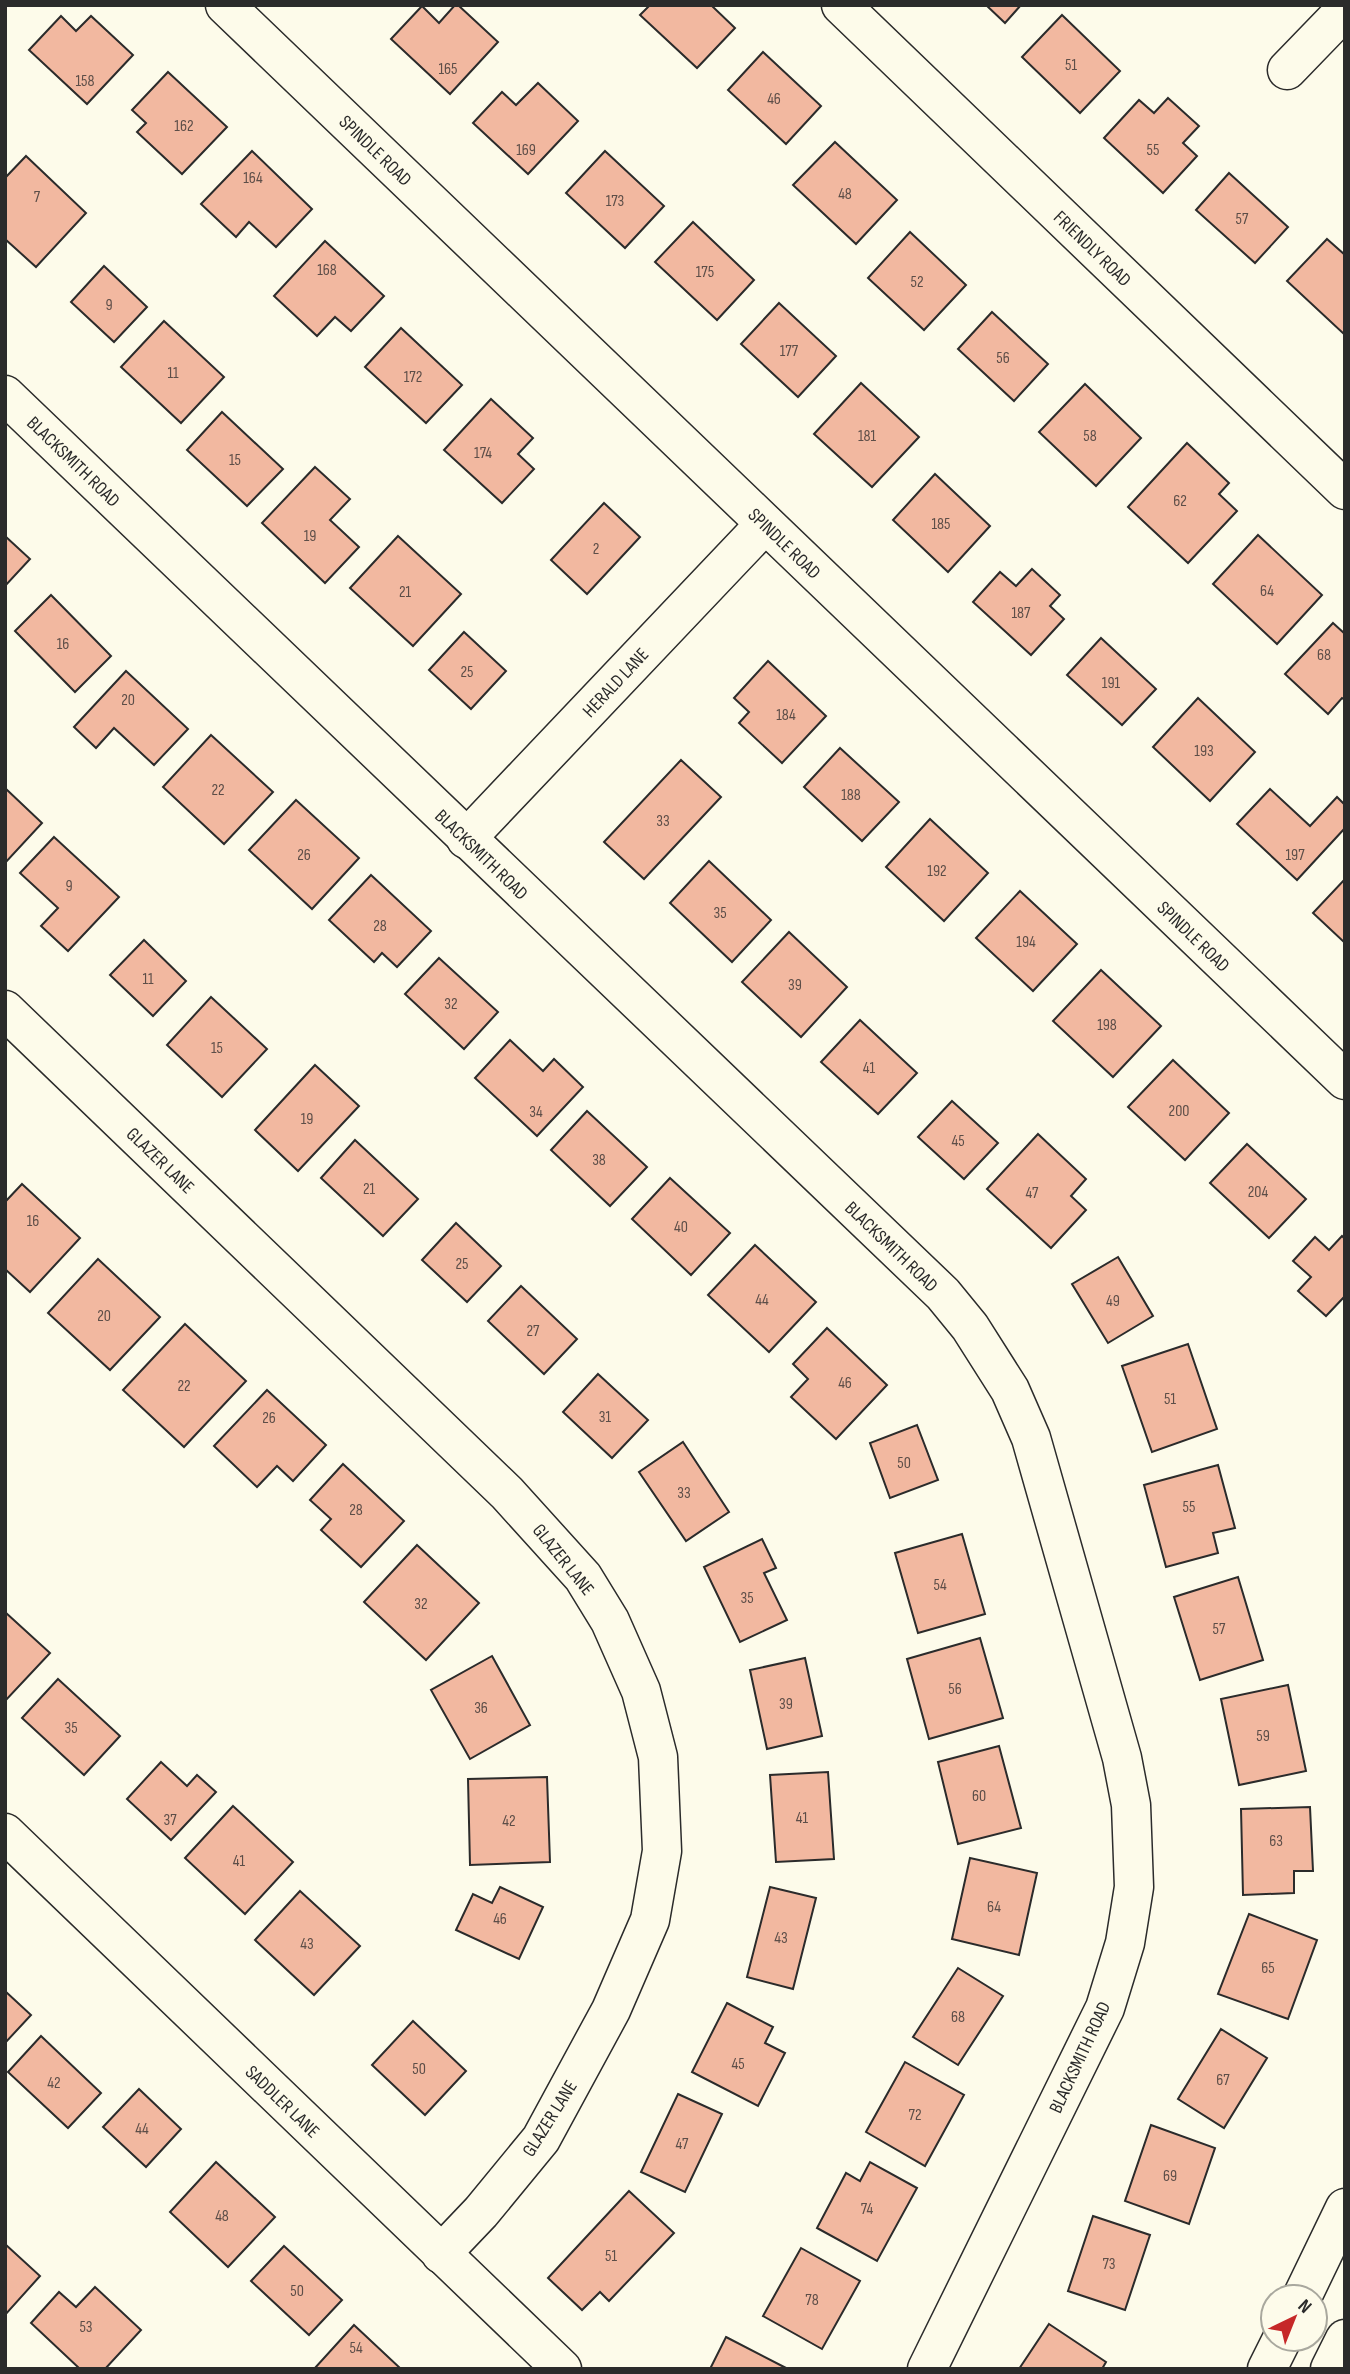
<svg xmlns="http://www.w3.org/2000/svg" width="1350" height="2374" viewBox="0 0 1350 2374" font-family="'Sofia Sans Condensed',sans-serif">
<style>
.building{fill:#f2b8a0;stroke:#2b2b2b;stroke-width:2}
.lines{fill:none;stroke-linecap:round;stroke-linejoin:round}
.minor-casing{stroke:#2b2b2b;stroke-width:41}
.major-casing{stroke:#2b2b2b;stroke-width:41}
.minor{stroke:#fdfbea;stroke-width:38}
.major{stroke:#fdfbea;stroke-width:38}
.labels{text-anchor:middle;stroke-width:5;stroke-linejoin:round;paint-order:stroke}
.number-label{font-size:16px;fill:#5d4e48}
.street-label{font-size:19px;fill:#2b2b2b;stroke:#fdfbea}
</style>
<rect width="100%" height="100%" fill="#fdfbea"/>
<g class="building">
<polygon points="455,5 458,5 498,42 450,94 391,39 422,6 439,23"/>
<polygon points="650,5 711,5 735,28 697,68 640,15"/>
<polygon points="986,5 1021,5 1005,23"/>
<polygon points="1062,15 1120,71 1080,113 1022,57"/>
<polygon points="61,16 76,31 91,16 133,55 87,104 29,50"/>
<polygon points="763,52 821,106 786,144 728,90"/>
<polygon points="168,72 227,127 182,174 137,132 146,123 132,110"/>
<polygon points="538,83 578,121 528,174 473,123 502,92 516,105"/>
<polygon points="1168,98 1199,126 1183,143 1197,156 1163,193 1104,138 1139,100 1154,113"/>
<polygon points="835,142 897,200 856,244 793,185"/>
<polygon points="252,151 312,209 276,247 249,222 236,237 201,204"/>
<polygon points="605,151 664,206 625,248 566,193"/>
<polygon points="26,156 86,213 36,267 5,239 5,178"/>
<polygon points="1229,173 1288,227 1255,263 1196,210"/>
<polygon points="693,222 754,280 717,320 655,262"/>
<polygon points="910,232 966,285 924,330 868,278"/>
<polygon points="1327,239 1345,255 1345,335 1287,281"/>
<polygon points="325,241 384,296 351,331 335,317 317,336 274,296"/>
<polygon points="104,266 147,307 114,342 71,302"/>
<polygon points="779,303 836,356 798,397 741,344"/>
<polygon points="992,312 1048,364 1014,401 958,349"/>
<polygon points="164,321 224,377 181,423 121,367"/>
<polygon points="401,328 462,385 426,423 365,367"/>
<polygon points="861,383 919,437 872,487 814,434"/>
<polygon points="1085,384 1141,438 1096,486 1039,432"/>
<polygon points="491,399 533,438 518,454 534,469 502,503 444,450"/>
<polygon points="222,412 283,469 247,506 187,450"/>
<polygon points="1187,443 1229,483 1219,494 1237,511 1188,563 1128,507"/>
<polygon points="315,467 350,499 330,520 359,547 325,583 262,523"/>
<polygon points="935,474 990,526 948,572 893,520"/>
<polygon points="604,503 640,537 587,594 551,560"/>
<polygon points="1258,535 1322,595 1277,644 1213,584"/>
<polygon points="5,536 30,559 5,586"/>
<polygon points="398,536 461,594 413,646 350,588"/>
<polygon points="1032,569 1060,595 1050,606 1064,619 1031,655 973,602 1000,572 1016,586"/>
<polygon points="51,595 111,656 75,692 15,631"/>
<polygon points="1333,623 1345,634 1345,700 1342,698 1328,714 1285,674"/>
<polygon points="464,632 506,671 471,709 429,670"/>
<polygon points="1101,638 1156,689 1122,725 1067,675"/>
<polygon points="768,661 826,716 782,763 739,723 749,712 734,698"/>
<polygon points="126,671 188,729 154,765 114,728 96,748 74,727"/>
<polygon points="1198,698 1255,752 1210,801 1153,747"/>
<polygon points="211,735 273,792 224,844 163,787"/>
<polygon points="840,748 899,802 862,841 804,787"/>
<polygon points="681,760 721,797 644,879 604,842"/>
<polygon points="5,788 42,823 5,863"/>
<polygon points="1270,789 1310,826 1337,797 1345,805 1345,828 1297,880 1237,824"/>
<polygon points="296,800 359,858 312,909 249,850"/>
<polygon points="930,819 988,873 944,921 886,867"/>
<polygon points="54,837 119,897 68,951 41,926 58,908 20,873"/>
<polygon points="709,861 771,920 732,962 670,903"/>
<polygon points="371,875 431,931 397,967 382,953 374,962 329,920"/>
<polygon points="1345,879 1345,943 1313,913"/>
<polygon points="1020,891 1077,944 1033,991 976,938"/>
<polygon points="789,932 847,987 801,1037 742,982"/>
<polygon points="144,940 186,981 153,1016 110,975"/>
<polygon points="439,958 498,1012 464,1049 405,994"/>
<polygon points="1101,970 1161,1026 1113,1077 1053,1021"/>
<polygon points="211,997 267,1049 222,1097 167,1045"/>
<polygon points="860,1020 917,1073 878,1114 821,1062"/>
<polygon points="510,1040 543,1071 554,1059 583,1087 537,1136 475,1078"/>
<polygon points="1173,1060 1229,1113 1185,1160 1128,1107"/>
<polygon points="315,1065 359,1106 298,1171 255,1130"/>
<polygon points="952,1101 998,1143 964,1179 918,1137"/>
<polygon points="587,1111 647,1167 610,1206 551,1150"/>
<polygon points="1038,1134 1086,1179 1071,1196 1086,1210 1051,1248 987,1189"/>
<polygon points="355,1140 418,1199 383,1236 321,1178"/>
<polygon points="1247,1144 1306,1199 1269,1238 1210,1183"/>
<polygon points="670,1178 730,1233 691,1275 632,1219"/>
<polygon points="22,1184 80,1238 30,1292 5,1269 5,1202"/>
<polygon points="456,1223 501,1266 467,1302 422,1260"/>
<polygon points="1342,1236 1345,1239 1345,1296 1326,1316 1298,1291 1311,1277 1293,1261 1315,1237 1329,1250"/>
<polygon points="755,1245 816,1302 769,1352 708,1295"/>
<polygon points="1118,1257 1153,1316 1108,1343 1072,1284"/>
<polygon points="98,1259 160,1317 110,1370 48,1313"/>
<polygon points="521,1286 577,1339 544,1374 488,1321"/>
<polygon points="185,1324 246,1381 184,1447 123,1390"/>
<polygon points="827,1328 887,1385 836,1439 791,1397 808,1379 793,1364"/>
<polygon points="1188,1344 1217,1429 1152,1452 1122,1366"/>
<polygon points="598,1374 648,1420 612,1458 563,1412"/>
<polygon points="267,1390 326,1445 293,1481 277,1466 257,1487 214,1446"/>
<polygon points="917,1425 938,1480 890,1498 870,1443"/>
<polygon points="683,1442 729,1512 686,1541 639,1472"/>
<polygon points="343,1464 404,1521 361,1567 321,1530 331,1519 310,1500"/>
<polygon points="1218,1465 1235,1528 1213,1533 1218,1553 1166,1567 1144,1485"/>
<polygon points="962,1534 985,1614 918,1633 895,1553"/>
<polygon points="762,1539 776,1568 764,1573 787,1620 740,1642 704,1567"/>
<polygon points="417,1545 479,1603 426,1660 364,1602"/>
<polygon points="1238,1577 1263,1660 1200,1680 1174,1597"/>
<polygon points="5,1612 50,1653 5,1701"/>
<polygon points="980,1638 1003,1718 929,1739 907,1659"/>
<polygon points="492,1656 530,1725 470,1759 431,1690"/>
<polygon points="805,1658 822,1736 767,1749 750,1670"/>
<polygon points="58,1679 120,1736 84,1775 22,1718"/>
<polygon points="1288,1685 1306,1771 1239,1785 1221,1699"/>
<polygon points="999,1746 1021,1828 958,1844 938,1762"/>
<polygon points="161,1762 187,1786 197,1775 216,1792 171,1840 127,1799"/>
<polygon points="828,1772 834,1859 776,1862 770,1775"/>
<polygon points="547,1777 550,1862 470,1865 468,1779"/>
<polygon points="233,1806 293,1862 245,1914 185,1858"/>
<polygon points="1310,1807 1313,1871 1294,1871 1294,1893 1243,1895 1241,1809"/>
<polygon points="970,1858 1037,1873 1019,1955 952,1939"/>
<polygon points="500,1887 543,1907 519,1959 456,1930 473,1894 492,1903"/>
<polygon points="770,1887 816,1898 793,1989 747,1977"/>
<polygon points="300,1891 360,1946 314,1995 255,1940"/>
<polygon points="1249,1914 1317,1940 1288,2019 1218,1994"/>
<polygon points="958,1968 1003,1996 958,2065 913,2037"/>
<polygon points="5,1991 31,2015 5,2043"/>
<polygon points="727,2003 773,2027 765,2043 785,2053 758,2106 692,2072"/>
<polygon points="413,2021 466,2071 425,2115 372,2065"/>
<polygon points="1221,2029 1267,2058 1224,2128 1178,2099"/>
<polygon points="41,2036 101,2093 68,2128 8,2072"/>
<polygon points="905,2062 964,2095 925,2166 866,2132"/>
<polygon points="139,2089 181,2129 146,2167 103,2127"/>
<polygon points="678,2094 722,2114 685,2192 641,2172"/>
<polygon points="1151,2125 1215,2148 1189,2224 1125,2201"/>
<polygon points="216,2162 275,2217 228,2267 170,2212"/>
<polygon points="870,2162 917,2188 877,2261 817,2228 846,2173 860,2181"/>
<polygon points="629,2191 674,2233 609,2301 600,2292 582,2310 548,2278"/>
<polygon points="1093,2216 1150,2235 1125,2310 1068,2291"/>
<polygon points="5,2244 40,2276 5,2315"/>
<polygon points="284,2246 342,2300 309,2335 251,2281"/>
<polygon points="801,2248 860,2281 822,2349 763,2316"/>
<polygon points="95,2287 141,2330 105,2369 80,2369 31,2323 59,2292 76,2307"/>
<polygon points="1049,2324 1106,2362 1102,2369 1019,2369"/>
<polygon points="354,2325 401,2369 314,2369"/>
<polygon points="726,2337 788,2369 710,2369"/>
</g>
<g class="lines">
<defs>
<g id="minor">
<polyline points="225,5 1345,1080"/>
<polyline points="841,5 1345,490"/>
<polyline points="1287,70 1345,10"/>
<polyline points="5,395 943,1294 970,1327 1010,1390 1031,1438 1122,1758 1131,1805 1134,1887 1125,1943 1105,2008 927,2369"/>
<polyline points="466,839 765,524"/>
<polyline points="5,1010 507,1493 583,1577 610,1621 641,1691 658,1757 662,1851 650,1920 611,2010 541,2139 481,2212 441,2254"/>
<polyline points="5,1833 562,2369"/>
</g>
<g id="major">
<polyline points="1302,2297 1345,2208"/>
<polyline points="1267,2369 1282,2339"/>
<polyline points="1330,2369 1345,2339"/>
</g>
</defs>
<use href="#minor" class="minor-casing"/>
<use href="#major" class="major-casing"/>
<use href="#minor" class="minor"/>
<use href="#major" class="major"/>
</g>
<g class="labels">
<g class="number-label">
<text x="1071" y="70">51</text>
<text x="448" y="74">165</text>
<text x="85" y="86">158</text>
<text x="774" y="104">46</text>
<text x="184" y="131">162</text>
<text x="526" y="155">169</text>
<text x="1153" y="155">55</text>
<text x="253" y="183">164</text>
<text x="845" y="199">48</text>
<text x="37" y="202">7</text>
<text x="615" y="206">173</text>
<text x="1242" y="224">57</text>
<text x="327" y="275">168</text>
<text x="705" y="277">175</text>
<text x="917" y="287">52</text>
<text x="109" y="310">9</text>
<text x="789" y="356">177</text>
<text x="1003" y="363">56</text>
<text x="173" y="378">11</text>
<text x="413" y="382">172</text>
<text x="867" y="441">181</text>
<text x="1090" y="441">58</text>
<text x="483" y="458">174</text>
<text x="235" y="465">15</text>
<text x="1180" y="506">62</text>
<text x="941" y="529">185</text>
<text x="310" y="541">19</text>
<text x="596" y="554">2</text>
<text x="1267" y="596">64</text>
<text x="405" y="597">21</text>
<text x="1021" y="618">187</text>
<text x="63" y="649">16</text>
<text x="1324" y="660">68</text>
<text x="467" y="677">25</text>
<text x="1111" y="688">191</text>
<text x="128" y="705">20</text>
<text x="786" y="720">184</text>
<text x="1204" y="756">193</text>
<text x="218" y="795">22</text>
<text x="851" y="800">188</text>
<text x="663" y="826">33</text>
<text x="304" y="860">26</text>
<text x="1295" y="860">197</text>
<text x="937" y="876">192</text>
<text x="69" y="891">9</text>
<text x="720" y="918">35</text>
<text x="380" y="931">28</text>
<text x="1026" y="947">194</text>
<text x="148" y="984">11</text>
<text x="795" y="990">39</text>
<text x="451" y="1009">32</text>
<text x="1107" y="1030">198</text>
<text x="217" y="1053">15</text>
<text x="869" y="1073">41</text>
<text x="1179" y="1116">200</text>
<text x="536" y="1117">34</text>
<text x="307" y="1124">19</text>
<text x="958" y="1146">45</text>
<text x="599" y="1165">38</text>
<text x="369" y="1194">21</text>
<text x="1258" y="1197">204</text>
<text x="1032" y="1198">47</text>
<text x="33" y="1226">16</text>
<text x="681" y="1232">40</text>
<text x="462" y="1269">25</text>
<text x="762" y="1305">44</text>
<text x="1113" y="1306">49</text>
<text x="104" y="1321">20</text>
<text x="533" y="1336">27</text>
<text x="845" y="1388">46</text>
<text x="184" y="1391">22</text>
<text x="1170" y="1404">51</text>
<text x="605" y="1422">31</text>
<text x="269" y="1423">26</text>
<text x="904" y="1468">50</text>
<text x="684" y="1498">33</text>
<text x="1189" y="1512">55</text>
<text x="356" y="1515">28</text>
<text x="940" y="1590">54</text>
<text x="747" y="1603">35</text>
<text x="421" y="1609">32</text>
<text x="1219" y="1634">57</text>
<text x="955" y="1694">56</text>
<text x="786" y="1709">39</text>
<text x="481" y="1713">36</text>
<text x="71" y="1733">35</text>
<text x="1263" y="1741">59</text>
<text x="979" y="1801">60</text>
<text x="802" y="1823">41</text>
<text x="170" y="1825">37</text>
<text x="509" y="1826">42</text>
<text x="1276" y="1846">63</text>
<text x="239" y="1866">41</text>
<text x="994" y="1912">64</text>
<text x="500" y="1924">46</text>
<text x="781" y="1943">43</text>
<text x="307" y="1949">43</text>
<text x="1268" y="1973">65</text>
<text x="958" y="2022">68</text>
<text x="738" y="2069">45</text>
<text x="419" y="2074">50</text>
<text x="1223" y="2085">67</text>
<text x="54" y="2088">42</text>
<text x="915" y="2120">72</text>
<text x="142" y="2134">44</text>
<text x="682" y="2149">47</text>
<text x="1170" y="2181">69</text>
<text x="867" y="2214">74</text>
<text x="222" y="2221">48</text>
<text x="611" y="2261">51</text>
<text x="1109" y="2269">73</text>
<text x="297" y="2296">50</text>
<text x="812" y="2305">78</text>
<text x="86" y="2332">53</text>
<text x="356" y="2353">54</text>
</g>
<g class="street-label">
<text transform="translate(376 150) rotate(44)" y="7">SPINDLE ROAD</text>
<text transform="translate(1093 248) rotate(44)" y="7">FRIENDLY ROAD</text>
<text transform="translate(74 461) rotate(44)" y="7">BLACKSMITH ROAD</text>
<text transform="translate(785 543) rotate(44)" y="7">SPINDLE ROAD</text>
<text transform="translate(615 682) rotate(-47)" y="7">HERALD LANE</text>
<text transform="translate(482 854) rotate(44)" y="7">BLACKSMITH ROAD</text>
<text transform="translate(1194 936) rotate(44)" y="7">SPINDLE ROAD</text>
<text transform="translate(161 1160) rotate(44)" y="7">GLAZER LANE</text>
<text transform="translate(892 1246) rotate(44)" y="7">BLACKSMITH ROAD</text>
<text transform="translate(564 1559) rotate(51)" y="7">GLAZER LANE</text>
<text transform="translate(1079 2057) rotate(-65)" y="7">BLACKSMITH ROAD</text>
<text transform="translate(283 2101) rotate(44)" y="7">SADDLER LANE</text>
<text transform="translate(549 2118) rotate(-58)" y="7">GLAZER LANE</text>
</g>
</g>
<rect width="1350" height="2374" fill="none" stroke="#2b2b2b" stroke-width="14"/>
<g transform="translate(1294 2318) rotate(43)"><circle r="33" fill="#fdfbea" stroke="#a9a89e" stroke-width="2"/>
<path d="M0-5L12 26L0 18L-12 26Z" fill="#c62828"/>
<text y="-10" font-size="19" font-weight="bold" text-anchor="middle" fill="#2b2b2b">N</text>
</g>
</svg>
